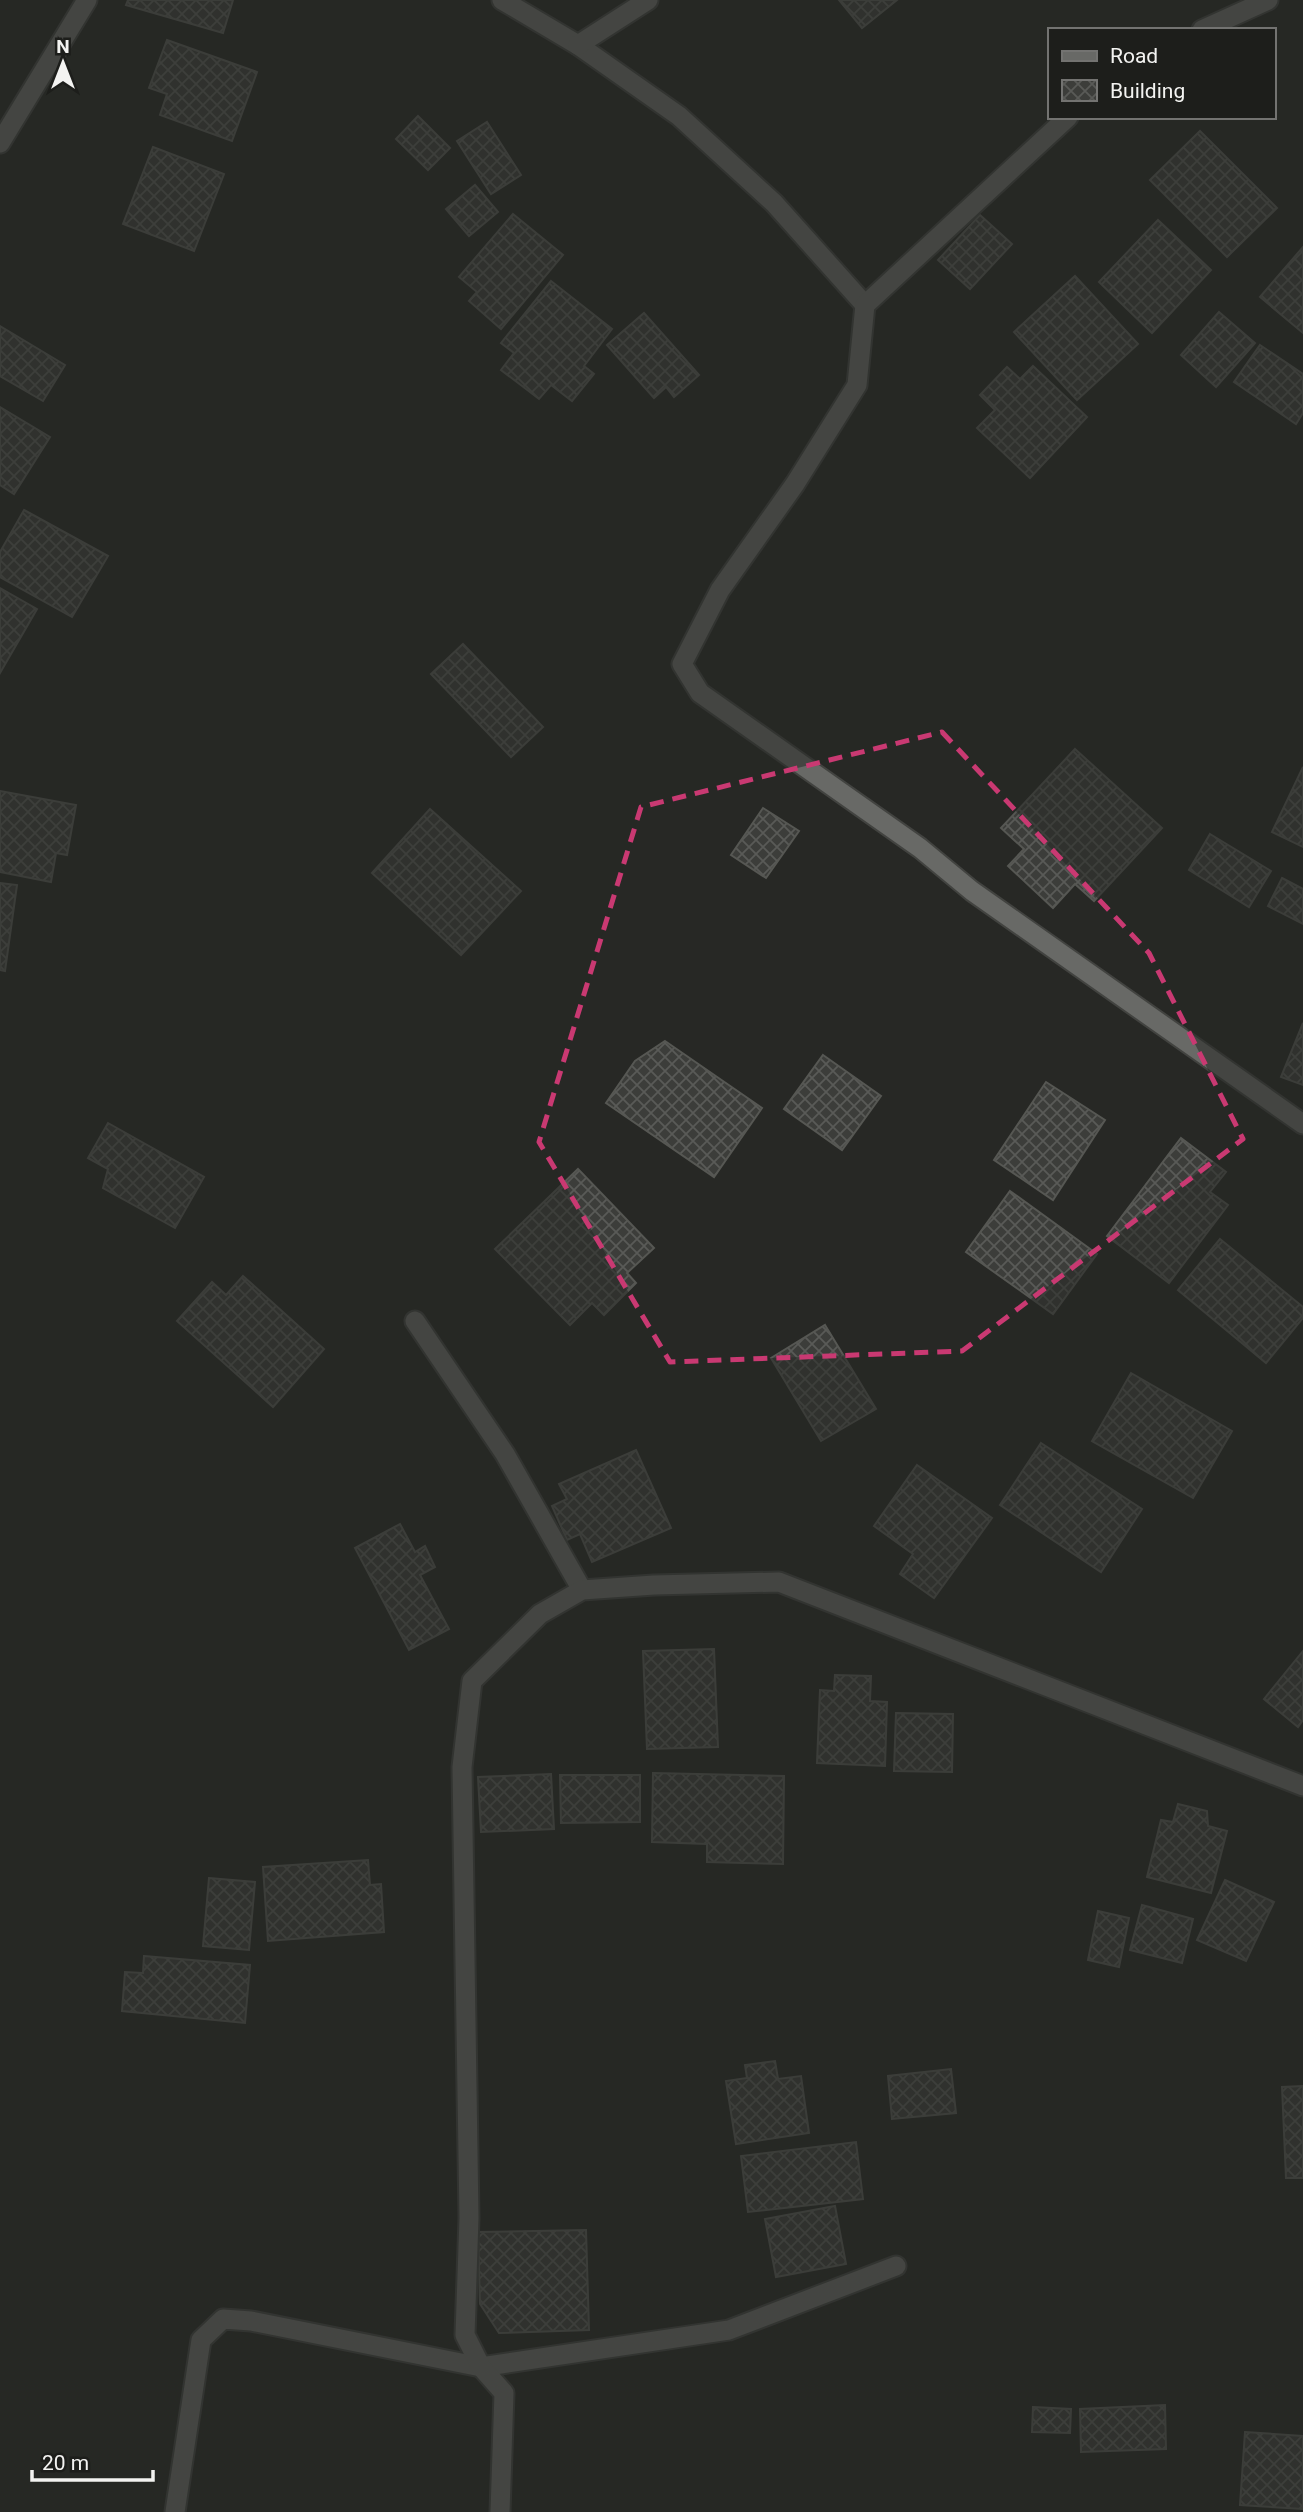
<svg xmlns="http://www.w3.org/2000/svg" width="1303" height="2512" viewBox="0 0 1303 2512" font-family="Roboto,sans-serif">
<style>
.building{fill:url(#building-cross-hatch);stroke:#565753;stroke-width:2}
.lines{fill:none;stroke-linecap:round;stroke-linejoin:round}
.minor-casing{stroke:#424340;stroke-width:23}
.minor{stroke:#686966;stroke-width:19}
.marked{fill:none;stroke:#c93972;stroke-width:5;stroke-dasharray:14 9;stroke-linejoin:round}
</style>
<defs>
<pattern id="building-cross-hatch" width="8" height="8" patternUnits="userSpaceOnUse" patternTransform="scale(1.75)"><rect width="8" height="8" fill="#3c3d3a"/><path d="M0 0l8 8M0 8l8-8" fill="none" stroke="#595a57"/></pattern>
</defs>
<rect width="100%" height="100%" fill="#272825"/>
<g class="building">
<polygon points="128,0 233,0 223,33 126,5"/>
<polygon points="839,0 897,0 862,28"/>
<polygon points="167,40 257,72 232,141 160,115 167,94 149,88"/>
<polygon points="418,116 450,148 428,170 396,139"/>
<polygon points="487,122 521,175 491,194 457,141"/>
<polygon points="1200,131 1277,208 1227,257 1150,180"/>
<polygon points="153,147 224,174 194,251 123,224"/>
<polygon points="475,185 498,212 469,236 446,209"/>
<polygon points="513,214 563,255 501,329 469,301 477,292 459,277"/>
<polygon points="980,215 1012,244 970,289 938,260"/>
<polygon points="1158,220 1211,270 1152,333 1099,282"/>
<polygon points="1303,247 1303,333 1260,297"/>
<polygon points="1075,276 1138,344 1077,400 1014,332"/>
<polygon points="551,281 612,329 584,366 594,374 572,401 551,385 539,399 501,370 514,353 501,343"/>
<polygon points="1219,312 1255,343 1216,387 1181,355"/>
<polygon points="644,313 699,375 674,397 666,387 654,398 607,345"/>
<polygon points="0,326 65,365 43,401 0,376"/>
<polygon points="1260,345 1303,374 1303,413 1296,424 1234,382"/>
<polygon points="1033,366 1087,417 1030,478 977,428 995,410 980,395 1007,367 1020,379"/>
<polygon points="0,407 50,437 14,494 0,485"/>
<polygon points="24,510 108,556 72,617 0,577 0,552"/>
<polygon points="0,588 37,609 0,673"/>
<polygon points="463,644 543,727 511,757 431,674"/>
<polygon points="1075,749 1162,828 1094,901 1075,884 1053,908 1008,866 1024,849 1001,828"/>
<polygon points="1303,767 1303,847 1272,832"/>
<polygon points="0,791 76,805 67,855 56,853 51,882 0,872"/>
<polygon points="763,808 799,831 766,878 731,855"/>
<polygon points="430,809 521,891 461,955 372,873"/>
<polygon points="1210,834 1271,871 1249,907 1189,870"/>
<polygon points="1282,878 1303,889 1303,924 1268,906"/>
<polygon points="0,883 17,885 5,971 0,970"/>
<polygon points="1303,1023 1303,1085 1281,1077"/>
<polygon points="665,1041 762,1108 714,1177 606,1103 635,1061"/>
<polygon points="823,1055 881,1096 842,1150 784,1109"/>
<polygon points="1046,1082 1105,1120 1053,1200 994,1160"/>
<polygon points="108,1123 204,1177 175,1228 103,1188 108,1169 88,1158"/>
<polygon points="1181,1138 1226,1172 1210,1192 1228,1205 1169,1283 1107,1236"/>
<polygon points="578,1169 654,1248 627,1273 636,1283 604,1315 592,1303 570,1325 495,1249"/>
<polygon points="1010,1191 1097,1254 1053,1314 966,1252"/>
<polygon points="1220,1239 1303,1307 1303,1318 1266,1363 1178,1290"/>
<polygon points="243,1276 324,1349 273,1407 177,1321 212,1282 226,1295"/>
<polygon points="825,1325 876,1409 821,1441 771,1358"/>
<polygon points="1131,1373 1232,1431 1193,1498 1092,1441"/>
<polygon points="1041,1443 1142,1509 1101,1572 1000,1505"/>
<polygon points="636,1450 671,1528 592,1562 580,1534 567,1540 552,1506 567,1499 559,1484"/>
<polygon points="917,1465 992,1518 934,1598 900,1574 913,1554 874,1526"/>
<polygon points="400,1524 415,1552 425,1546 435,1567 420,1575 449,1629 409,1650 355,1548"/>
<polygon points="714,1649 718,1747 647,1749 643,1651"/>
<polygon points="1303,1651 1303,1720 1298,1727 1264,1699"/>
<polygon points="835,1675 871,1676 870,1701 887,1702 885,1766 817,1763 820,1690 834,1691"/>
<polygon points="896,1713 953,1714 952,1772 894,1771"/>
<polygon points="653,1773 784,1776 783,1864 707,1862 707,1844 652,1842"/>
<polygon points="551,1774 554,1829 481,1832 478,1777"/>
<polygon points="560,1775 640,1775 640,1822 561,1823"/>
<polygon points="1178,1804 1207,1811 1208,1826 1227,1831 1211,1893 1147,1877 1161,1820 1173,1822"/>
<polygon points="368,1860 370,1885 381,1884 384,1932 268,1941 263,1867"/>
<polygon points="209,1878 255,1882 249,1950 203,1946"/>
<polygon points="1225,1880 1274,1902 1246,1961 1197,1940"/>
<polygon points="1142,1905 1193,1919 1182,1963 1130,1950"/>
<polygon points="1098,1911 1129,1918 1119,1967 1088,1960"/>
<polygon points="144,1956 250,1965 245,2023 122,2011 125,1972 143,1973"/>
<polygon points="775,2061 778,2079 801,2076 809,2133 736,2144 726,2081 747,2078 745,2065"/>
<polygon points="951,2069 956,2113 892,2119 888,2076"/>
<polygon points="1303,2086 1303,2178 1286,2178 1282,2087"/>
<polygon points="856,2142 863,2199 748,2212 741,2156"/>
<polygon points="835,2206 846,2264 776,2277 765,2219"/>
<polygon points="586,2230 589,2330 499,2333 480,2304 478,2232"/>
<polygon points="1165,2405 1166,2449 1081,2452 1080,2409"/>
<polygon points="1033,2407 1071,2409 1070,2433 1032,2432"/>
<polygon points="1245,2432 1303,2436 1303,2509 1240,2505"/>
</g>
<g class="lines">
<defs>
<g id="minor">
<polyline points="502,0 578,45 679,116 774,203 865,305"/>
<polyline points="1202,30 1268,0"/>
<polyline points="578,45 648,0"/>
<polyline points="1068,117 865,305 857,385 795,484 720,590 682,664 700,693 920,848 972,891 1303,1124"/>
<polyline points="0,143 87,0"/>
<polyline points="415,1321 505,1454 582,1590"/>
<polyline points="175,2512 201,2340 223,2319 251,2321 481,2367 729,2330 896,2266"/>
<polyline points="500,2512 504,2393 481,2367 465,2335 469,2218 462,1767 472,1681 540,1614 582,1590 654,1585 779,1582 1303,1786"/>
</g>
</defs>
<use href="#minor" class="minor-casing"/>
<use href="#minor" class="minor"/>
</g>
<path d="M0 0H1303V2512H0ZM942 732 1149 953 1243 1139 962 1351 670 1362 539 1142 641 807Z" fill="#272825" fill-opacity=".55" fill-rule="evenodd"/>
<path class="marked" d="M942 732 1149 953 1243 1139 962 1351 670 1362 539 1142 641 807Z"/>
<rect x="1048" y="28" width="228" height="91" fill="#1d1e1b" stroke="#737371" stroke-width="2"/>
<rect x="1062" y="51" width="35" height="10" fill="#686966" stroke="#737371" stroke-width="2"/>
<text x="1110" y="63" font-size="21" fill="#f3f3f1">Road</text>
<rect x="1062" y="80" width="35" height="21" fill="url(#building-cross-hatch)" stroke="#737371" stroke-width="2"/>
<text x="1110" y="98" font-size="21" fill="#f3f3f1">Building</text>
<g transform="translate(63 63)" stroke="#1d1e1b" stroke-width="5" paint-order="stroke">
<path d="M0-5L12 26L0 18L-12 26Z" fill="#f3f3f1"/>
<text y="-10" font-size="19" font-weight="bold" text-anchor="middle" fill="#f3f3f1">N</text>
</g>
<path d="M32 2470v10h121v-10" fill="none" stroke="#f3f3f1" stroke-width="3.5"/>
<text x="42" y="2470" font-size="21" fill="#f3f3f1" stroke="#1d1e1b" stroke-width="5" paint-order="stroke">20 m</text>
</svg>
